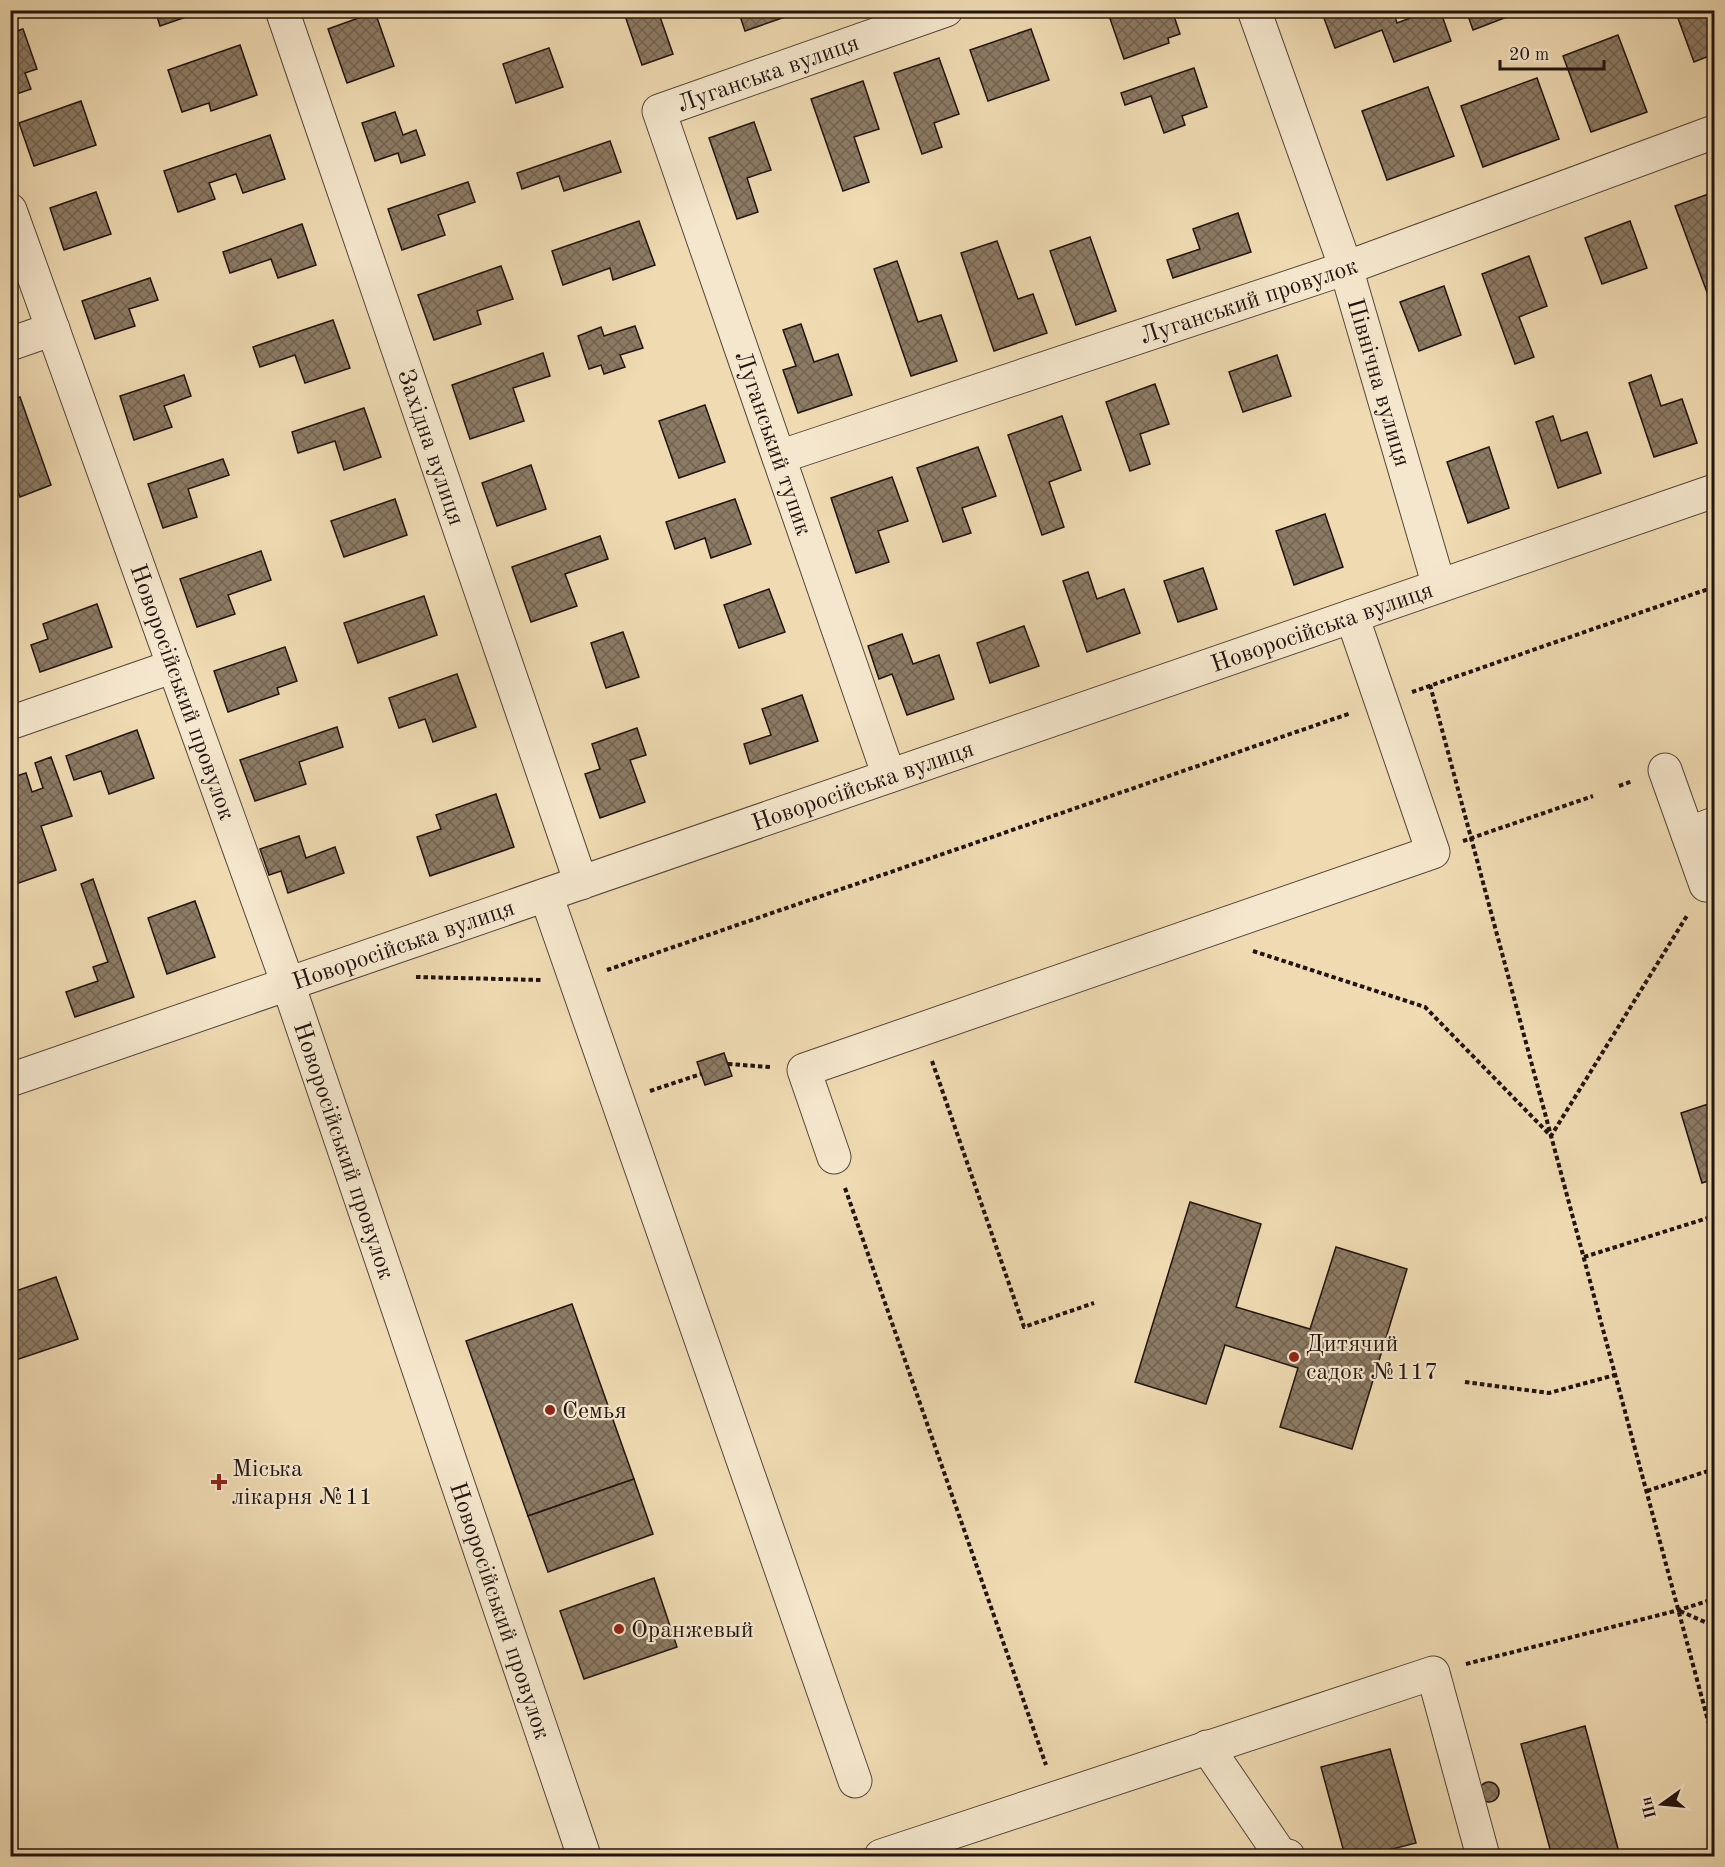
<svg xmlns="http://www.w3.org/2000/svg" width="1725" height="1867" viewBox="0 0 1725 1867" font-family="'Old Standard TT',serif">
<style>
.building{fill:url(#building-cross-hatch);stroke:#21140f;stroke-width:1.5}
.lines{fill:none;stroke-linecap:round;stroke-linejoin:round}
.minor-casing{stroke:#544638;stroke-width:35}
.path{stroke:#21140f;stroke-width:4;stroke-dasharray:4.5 3;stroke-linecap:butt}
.minor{stroke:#f5e7cd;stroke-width:33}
.poi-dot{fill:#8f2418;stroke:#f5e7cd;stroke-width:2}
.labels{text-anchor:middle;stroke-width:4.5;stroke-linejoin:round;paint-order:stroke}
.street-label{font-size:24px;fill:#21140f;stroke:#f5e7cd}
.poi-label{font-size:24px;fill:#21140f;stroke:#f5e7cd;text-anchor:start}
</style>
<defs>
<pattern id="building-cross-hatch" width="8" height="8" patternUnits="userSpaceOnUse" patternTransform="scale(1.5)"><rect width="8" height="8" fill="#8c7b64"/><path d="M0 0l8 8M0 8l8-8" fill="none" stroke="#726451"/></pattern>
</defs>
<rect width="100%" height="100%" fill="#efdab2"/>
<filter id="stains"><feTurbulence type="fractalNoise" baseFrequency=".00333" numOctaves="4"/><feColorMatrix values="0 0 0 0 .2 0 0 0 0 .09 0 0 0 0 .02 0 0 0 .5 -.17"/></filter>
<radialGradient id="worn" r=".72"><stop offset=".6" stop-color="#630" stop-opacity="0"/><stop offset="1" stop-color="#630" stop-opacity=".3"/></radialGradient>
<g class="building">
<polygon points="155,10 206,10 160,26"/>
<polygon points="623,10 643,10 646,18 659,14 673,54 642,65"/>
<polygon points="738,10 782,10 785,17 745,31"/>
<polygon points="1107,10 1172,10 1180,34 1168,38 1169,43 1124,59"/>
<polygon points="1321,10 1393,10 1397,23 1431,10 1440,10 1451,41 1394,62 1382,30 1335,48"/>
<polygon points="1466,10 1525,10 1473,30"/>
<polygon points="1675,10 1714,10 1714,54 1694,62"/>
<polygon points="375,12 394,66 347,83 328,29"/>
<polygon points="23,29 37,69 25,73 31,89 11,96 10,33"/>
<polygon points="1031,29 1049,80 988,101 970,50"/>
<polygon points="1618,35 1647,112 1591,132 1563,56"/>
<polygon points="240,45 257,95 211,111 209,103 182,112 168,70"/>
<polygon points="549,48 563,87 516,103 503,64"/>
<polygon points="939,58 959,114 934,123 942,147 922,154 894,73"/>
<polygon points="1194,68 1207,107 1182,116 1185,125 1164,133 1151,96 1125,105 1121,93"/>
<polygon points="1537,78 1559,139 1483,167 1461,106"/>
<polygon points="863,81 879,129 854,137 869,182 843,191 811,99"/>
<polygon points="1428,87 1454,156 1387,180 1362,111"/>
<polygon points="81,101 96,145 34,166 19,123"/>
<polygon points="395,112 403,135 416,130 425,155 401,163 398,153 375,161 362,123"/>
<polygon points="754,122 771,170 747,178 758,212 737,219 709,138"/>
<polygon points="270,135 285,179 243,193 236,174 209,183 215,199 178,212 164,171"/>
<polygon points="610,141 621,172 564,191 559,176 522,189 517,173"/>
<polygon points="468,182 475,202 438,215 445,235 402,250 388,209"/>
<polygon points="96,192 111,234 64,250 50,208"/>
<polygon points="1714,192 1714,292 1708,295 1675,206"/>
<polygon points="1238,213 1251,252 1173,278 1167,260 1200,249 1193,229"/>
<polygon points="639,221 655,265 613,280 610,268 563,285 552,251"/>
<polygon points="1630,221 1647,268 1602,284 1585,238"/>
<polygon points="302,224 316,265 278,278 271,259 230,273 223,252"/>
<polygon points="1090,237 1116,311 1076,325 1050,251"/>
<polygon points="997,241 1018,299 1033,294 1047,333 994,351 961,253"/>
<polygon points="1529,256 1547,306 1519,317 1534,357 1515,364 1482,274"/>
<polygon points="897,261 918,322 941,315 957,361 911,376 874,269"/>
<polygon points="501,266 513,299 477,311 481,324 434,340 418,295"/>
<polygon points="150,278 158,300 129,309 135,326 95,339 82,301"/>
<polygon points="1444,286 1461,335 1419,351 1400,302"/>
<polygon points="333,320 350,368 305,383 295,355 260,367 253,347"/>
<polygon points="801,324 814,362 838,354 852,395 798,413 783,370 796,366 783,330"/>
<polygon points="635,326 643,348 620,355 625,367 604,374 601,365 589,369 578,336 601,327 604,336"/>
<polygon points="543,353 550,376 513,388 524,421 470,439 452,385"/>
<polygon points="1277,355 1291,396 1243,412 1229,372"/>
<polygon points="184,375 191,396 164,406 172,427 134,440 120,396"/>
<polygon points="1651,375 1661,406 1682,399 1697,443 1654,457 1629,383"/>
<polygon points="1155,384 1169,424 1140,434 1150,464 1130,471 1106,402"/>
<polygon points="20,397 51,485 20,497 10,471 10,400"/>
<polygon points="705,405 725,462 679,478 659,421"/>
<polygon points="364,408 381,457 344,470 335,441 298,453 292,432"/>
<polygon points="1062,416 1081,470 1049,482 1064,527 1042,535 1008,435"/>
<polygon points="1553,416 1561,441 1587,432 1601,473 1558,488 1536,422"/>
<polygon points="978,447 996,496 962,508 971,533 943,542 917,468"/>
<polygon points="1489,447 1509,508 1468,523 1447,462"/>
<polygon points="223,459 229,475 188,489 197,517 163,528 148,484"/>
<polygon points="531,465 546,509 497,526 482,483"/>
<polygon points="892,477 908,521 878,531 889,562 856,573 831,498"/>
<polygon points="395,499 407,535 344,557 331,521"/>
<polygon points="735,499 751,544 711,558 705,538 675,549 666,522"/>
<polygon points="1325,514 1343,567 1294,585 1276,531"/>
<polygon points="600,536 608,559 565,574 577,606 531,622 512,567"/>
<polygon points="261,551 271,580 228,595 235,614 197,627 180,579"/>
<polygon points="1203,568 1217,609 1178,622 1164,581"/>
<polygon points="1088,572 1097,599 1124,589 1140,633 1087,652 1063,581"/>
<polygon points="769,589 785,632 739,648 724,605"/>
<polygon points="424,596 437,635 358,663 344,623"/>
<polygon points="97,604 112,647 40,672 31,645 48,639 43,624"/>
<polygon points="1024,626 1039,666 990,683 977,643"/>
<polygon points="623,632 639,677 606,688 591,643"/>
<polygon points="902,634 913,664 939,655 954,699 907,715 892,674 879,679 868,646"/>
<polygon points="285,647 297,681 277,688 279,694 228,712 214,671"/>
<polygon points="457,674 476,727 433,742 425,719 399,728 389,698"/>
<polygon points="802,695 818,741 750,764 744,744 771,735 762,709"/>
<polygon points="337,727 343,747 299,762 306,784 255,801 240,760"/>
<polygon points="637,728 646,755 630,760 645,802 600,818 585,774 600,769 592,744"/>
<polygon points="137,730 154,778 109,794 101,771 74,780 66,756"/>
<polygon points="51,757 72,816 41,826 56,870 10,886 10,778 26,773 32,792 43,788 35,763"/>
<polygon points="496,794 514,847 430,876 417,837 441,829 436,815"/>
<polygon points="299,836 306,858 335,847 344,873 288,893 281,871 269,875 260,849"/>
<polygon points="93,879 134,997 75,1017 66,992 98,981 93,967 108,962 81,884"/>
<polygon points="195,901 215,957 167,974 148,918"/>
<polygon points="724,1053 732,1076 705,1085 697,1062"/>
<polygon points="1714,1102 1714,1179 1702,1183 1681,1113"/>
<polygon points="1190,1202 1261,1224 1236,1307 1310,1329 1336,1247 1407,1269 1352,1449 1280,1427 1298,1368 1225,1345 1206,1404 1135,1382"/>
<polygon points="56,1277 78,1339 10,1362 10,1293"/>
<polygon points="572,1304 634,1479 528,1516 466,1341"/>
<polygon points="634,1479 653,1534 548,1572 528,1516"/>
<polygon points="654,1578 677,1647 584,1679 560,1611"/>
<polygon points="1585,1726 1620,1856 1552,1856 1521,1744"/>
<polygon points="1390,1749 1416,1843 1365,1856 1345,1856 1321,1767"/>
<circle cx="1489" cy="1792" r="10"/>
</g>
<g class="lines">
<defs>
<g id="minor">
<path id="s1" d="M282 10 581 883"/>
<path id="s2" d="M1254 10 1346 268 1439 586"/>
<path id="s3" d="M10 210 288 984 584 1856"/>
<polyline points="10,344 53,329"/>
<path id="s4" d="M779 457 1346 268 1714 132"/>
<polyline points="10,723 174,666"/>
<polyline points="1665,770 1706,885"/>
<path id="s5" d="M889 776 659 111 946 10"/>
<polyline points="1688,834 1714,824"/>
<polyline points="546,895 855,1781"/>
<path id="s6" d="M10 1080 1714 491"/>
<polyline points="834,1157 804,1070 1433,852 1352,616"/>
<polyline points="1207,1747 1280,1854 1288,1856"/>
<polyline points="881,1856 1433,1673 1483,1856"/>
</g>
</defs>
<use href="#minor" class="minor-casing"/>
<g class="path">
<polyline points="1430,685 1714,1743"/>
<polyline points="1412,692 1714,587"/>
<polyline points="1619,786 1633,781"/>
<polyline points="1463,841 1593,796"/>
<polyline points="1253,951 1425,1007 1551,1136 1688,914"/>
<polyline points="607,970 1351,713"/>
<polyline points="416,977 541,980"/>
<polyline points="932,1061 1024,1327 1094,1303"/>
<polyline points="728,1064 770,1067"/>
<polyline points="650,1091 701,1074"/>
<polyline points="845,1188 1046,1765"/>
<polyline points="1584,1257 1714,1216"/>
<polyline points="1465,1382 1549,1393 1615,1375"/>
<polyline points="1647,1491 1714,1469"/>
<polyline points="1680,1611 1714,1626"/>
<polyline points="1466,1664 1679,1610 1714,1599"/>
</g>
<use href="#minor" class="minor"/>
</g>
<g class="poi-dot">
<circle cx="1294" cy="1357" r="6"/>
<circle cx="550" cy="1410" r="6"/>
<path d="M216 1473h6v6h6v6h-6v6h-6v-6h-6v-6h6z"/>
<circle cx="619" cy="1629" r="6"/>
</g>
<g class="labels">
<g class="street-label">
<text dy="8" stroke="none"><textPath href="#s5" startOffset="819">Луганська вулиця</textPath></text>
<text dy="8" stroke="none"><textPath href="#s4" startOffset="495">Луганський провулок</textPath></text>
<text dy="8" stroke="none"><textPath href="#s2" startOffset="393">Північна вулиця</textPath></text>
<text transform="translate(774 443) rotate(71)" y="8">Луганський тупик</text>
<text dy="8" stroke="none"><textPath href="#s1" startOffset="462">Західна вулиця</textPath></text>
<text dy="8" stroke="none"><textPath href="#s6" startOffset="1388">Новоросійська вулиця</textPath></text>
<text dy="8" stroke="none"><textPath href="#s3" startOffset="512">Новоросійський провулок</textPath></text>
<text dy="8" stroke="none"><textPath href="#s6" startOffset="902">Новоросійська вулиця</textPath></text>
<text dy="8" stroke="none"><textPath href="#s6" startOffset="416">Новоросійська вулиця</textPath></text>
<text dy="8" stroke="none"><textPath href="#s3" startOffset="998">Новоросійський провулок</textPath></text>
<text dy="8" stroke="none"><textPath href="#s3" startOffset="1484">Новоросійський провулок</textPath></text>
</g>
<g class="poi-label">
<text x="1306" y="1351">Дитячий<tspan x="1306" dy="28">садок №117</tspan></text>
<text x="562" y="1418">Семья</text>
<text x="232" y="1476">Міська<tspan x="232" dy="28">лікарня №11</tspan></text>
<text x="631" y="1637">Оранжевый</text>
</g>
</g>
<rect width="1725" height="1867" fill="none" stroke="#efdab2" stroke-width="36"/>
<rect x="12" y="12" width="1701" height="1843" fill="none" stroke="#21140f" stroke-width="3"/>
<rect x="18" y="18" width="1689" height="1831" fill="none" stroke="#21140f" stroke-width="1.5"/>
<g transform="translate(1662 1804) rotate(255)" stroke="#f5e7cd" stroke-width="4.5" paint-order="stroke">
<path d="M0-4.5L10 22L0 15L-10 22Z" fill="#21140f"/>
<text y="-9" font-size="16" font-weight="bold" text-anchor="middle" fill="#21140f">Пн</text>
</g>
<path d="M1500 60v9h104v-9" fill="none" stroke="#21140f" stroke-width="3"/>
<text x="1509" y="60" font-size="18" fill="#21140f" stroke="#f5e7cd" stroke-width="4.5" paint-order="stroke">20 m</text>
<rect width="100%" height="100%" filter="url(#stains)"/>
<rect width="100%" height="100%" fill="url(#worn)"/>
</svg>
